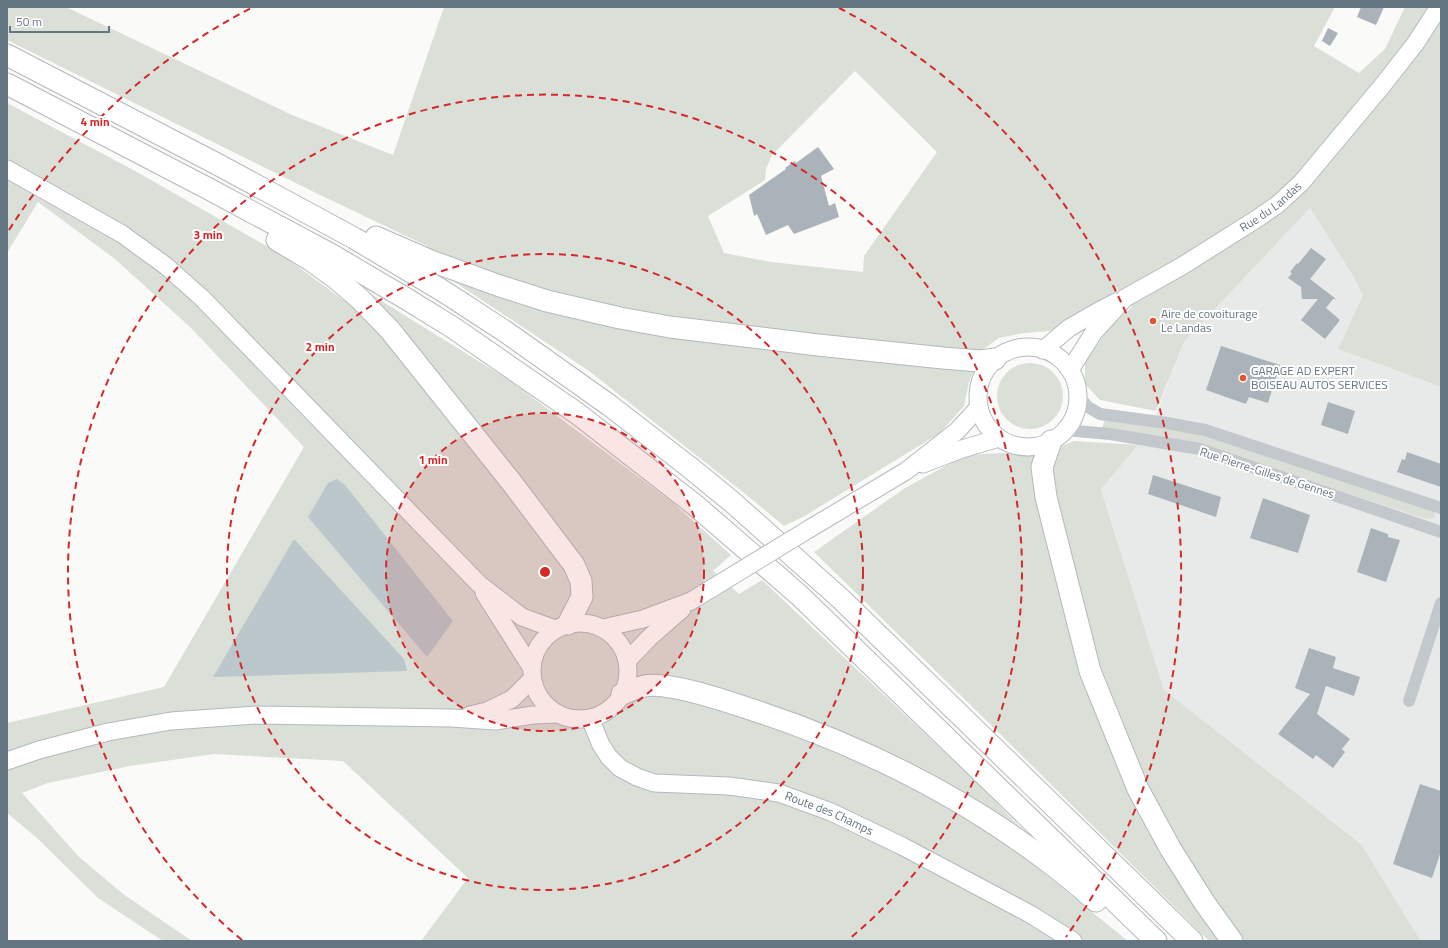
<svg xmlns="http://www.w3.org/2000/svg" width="1448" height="948" viewBox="0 0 1448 948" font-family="'Titillium Web',sans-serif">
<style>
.built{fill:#e8e9e9}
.green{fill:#dadfd7;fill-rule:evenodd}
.water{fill:#bbc7cb}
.building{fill:#aab3b9}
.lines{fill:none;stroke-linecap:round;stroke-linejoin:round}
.secondary-casing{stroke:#b3babf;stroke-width:19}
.highway-casing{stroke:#b4b9bd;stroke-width:23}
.street{stroke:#c3c8cc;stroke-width:12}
.secondary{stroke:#fff;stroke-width:17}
.highway{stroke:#fff;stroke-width:21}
.secondary-bridge-casing{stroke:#b3babf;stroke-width:19;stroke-linecap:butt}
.secondary-bridge{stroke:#fff;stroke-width:17}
.ring{fill:none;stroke:#d62828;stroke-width:2;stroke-dasharray:7 5}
.poi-dot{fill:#e4572e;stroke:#fff;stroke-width:1.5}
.labels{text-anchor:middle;stroke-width:4;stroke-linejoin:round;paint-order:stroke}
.street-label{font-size:12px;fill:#657683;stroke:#fff}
.poi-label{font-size:12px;fill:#657683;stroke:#fff;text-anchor:start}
.centre{fill:#d62828;stroke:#fff;stroke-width:2}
.ring-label{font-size:12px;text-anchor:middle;font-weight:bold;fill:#d62828;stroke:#fff;stroke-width:4;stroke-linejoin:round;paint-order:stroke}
</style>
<rect width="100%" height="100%" fill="#fafaf8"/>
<polygon class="built" points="1310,208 1352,274 1363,295 1338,349 1441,387 1441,941 1421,941 1361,844 1164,690 1101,488 1148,434 1184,342"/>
<g class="green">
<path d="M7 7H66L292 115 393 155 444 7H1335L1314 46 1359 73 1385 49 1405 7H1441V387L1338 349 1363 295 1352 274 1310 208 1184 342 1156 411 1100 400 1085 384V362L1110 327 1132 307 1118 290 1082 310 1050 331 1024 333 999 338 982 350 969 382 964 406 940 433 803 517 784 526 743 492 589 371 441 273 427 246 318 194 7 40ZM855 71 937 152 864 256 863 272 771 262 724 253 708 216 765 180 766 169 772 155Z"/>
<polygon points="7,103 137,172 282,255 350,305 367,292 509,380 672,502 731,555 713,571 739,594 762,580 972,778 1028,835 1016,851 1128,941 421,941 468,878 343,761 214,754 130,766 48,783 22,793 78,856 123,894 192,941 163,941 98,898 37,838 7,813 7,723 164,687 304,447 190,327 115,259 38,202 7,253"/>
<circle cx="1030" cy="396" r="33"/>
<polygon points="1105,420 1201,431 1432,509 1435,514 1434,518 1429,519 1423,518 1199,444 1102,428"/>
<polygon points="1074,441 1138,445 1101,489 1164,690 1361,844 1421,941 1209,941 990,724 814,552 905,488 966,455 1003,453 1038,456"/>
</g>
<g class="water">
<polygon points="337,479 345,485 453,621 427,657 308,517 328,483"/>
<polygon points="294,539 404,659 407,671 213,677"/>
</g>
<g class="building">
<polygon points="1361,7 1384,7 1376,25 1357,17"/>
<polygon points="1328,28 1338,33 1330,46 1322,41"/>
<polygon points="818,147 834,169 821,176 829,206 835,203 839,217 794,234 788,225 766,235 757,214 754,216 749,195 786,169 785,168 795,161 796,163"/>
<polygon points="1311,248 1326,259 1310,279 1336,299 1333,299 1326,308 1340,320 1325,339 1301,320 1318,299 1302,299 1301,287 1288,278 1292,273 1290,272 1297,263 1298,264"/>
<polygon points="1221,346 1280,365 1268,403 1249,397 1246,404 1206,390"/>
<polygon points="1328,402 1355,411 1348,434 1321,425"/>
<polygon points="1407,452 1441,464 1441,487 1397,472 1402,459 1405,460"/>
<polygon points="1153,475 1221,497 1216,517 1148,494"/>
<polygon points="1263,498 1310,515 1298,553 1250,538"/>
<polygon points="1371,528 1388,534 1388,537 1400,540 1386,582 1357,572"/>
<polygon points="1309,648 1336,657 1333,668 1360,677 1354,696 1326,686 1317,714 1350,739 1342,749 1345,752 1333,768 1316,755 1313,759 1278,734 1310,694 1295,688"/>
<polygon points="1420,784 1441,791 1441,851 1432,878 1393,864"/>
</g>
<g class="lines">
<defs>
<g id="secondary">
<polyline points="7,169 122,234 166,266 202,298 479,584 522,617 555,629"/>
<circle cx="1028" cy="397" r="50"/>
<polyline points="1043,350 1069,328 1095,313 1116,302"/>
<path id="s1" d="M1070 370 1094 332 1125 298 1182 266 1255 220 1277 205 1301 183 1382 86 1415 44 1439 7"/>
<polyline points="923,464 962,449 999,438"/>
<polyline points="809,529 906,471 957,431 979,407"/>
<polyline points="484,593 531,667"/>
<circle cx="580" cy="671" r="48"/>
<polyline points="603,628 643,619 691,601"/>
<polyline points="627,661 650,637 682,609"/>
<polyline points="470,715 487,711 512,699 532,679"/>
<path id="s2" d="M590 718 601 745 609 757 620 768 637 777 654 783 729 786 779 793 831 812 902 846 1030 914 1073 941"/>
<polyline points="7,761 39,750 108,732 171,721 256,715 452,718 495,721 533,715 558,714"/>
</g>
<g id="highway">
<polyline points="7,55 217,164 354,238 443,291 506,332 609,405 688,466 731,501 841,599 1192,941"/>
<polyline points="7,84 207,188 332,255 405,298 452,327 578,414 695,505 799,595 1156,941"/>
<polyline points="376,237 431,261 497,285 547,301 620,318 670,327 818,345 943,358 980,361 995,359"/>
<polyline points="277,240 309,259 338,280 360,299 390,330 512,483 574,565 581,581 582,597 568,624"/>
<polyline points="1051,441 1042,467 1046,497 1090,671 1138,789 1170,848 1204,902 1232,941"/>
<path d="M622 694C629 691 637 688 644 686 668 681 726 701 750 709 876 750 996 813 1096 901"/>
</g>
</defs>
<use href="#secondary" class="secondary-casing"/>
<use href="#highway" class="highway-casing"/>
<g class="street">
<polyline points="1078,395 1088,407 1100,414 1167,423 1205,430 1441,508"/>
<polyline points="1065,430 1110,434 1200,449 1441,532"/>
<polyline points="1409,701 1441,603"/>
</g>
<use href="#secondary" class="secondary"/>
<use href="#highway" class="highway"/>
<defs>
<polyline id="secondary-bridge" points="691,601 809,529"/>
</defs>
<use href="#secondary-bridge" class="secondary-bridge-casing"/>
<use href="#secondary-bridge" class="secondary-bridge"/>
</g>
<circle cx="545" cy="572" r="159" fill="#d62828" fill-opacity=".12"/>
<g class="ring">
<circle cx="545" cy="572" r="159"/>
<circle cx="545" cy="572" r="318"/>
<path d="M242 940A477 477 0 1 1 848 940"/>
<path d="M9 230A636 636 0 0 1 251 8M839 8A636 636 0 0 1 1066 937"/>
</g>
<g class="poi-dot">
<circle cx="1153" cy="321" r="4"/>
<circle cx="1243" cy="378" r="4"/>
</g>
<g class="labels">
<g class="street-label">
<text dy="4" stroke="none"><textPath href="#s1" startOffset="263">Rue du Landas</textPath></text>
<text transform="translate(1267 473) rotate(18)" y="4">Rue Pierre-Gilles de Gennes</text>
<text dy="4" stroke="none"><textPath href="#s2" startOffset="276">Route des Champs</textPath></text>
</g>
<g class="poi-label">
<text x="1161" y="318">Aire de covoiturage<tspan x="1161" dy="14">Le Landas</tspan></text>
<text x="1251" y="375">GARAGE AD EXPERT<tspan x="1251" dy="14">BOISEAU AUTOS SERVICES</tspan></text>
</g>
</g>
<circle cx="545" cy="572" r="6" class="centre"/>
<g class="ring-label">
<text x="95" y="126">4 min</text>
<text x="208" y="239">3 min</text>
<text x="320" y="351">2 min</text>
<text x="433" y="464">1 min</text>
</g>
<rect width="1448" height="948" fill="none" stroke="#657683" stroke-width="16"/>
<path d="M10 26v6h99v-6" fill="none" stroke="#657683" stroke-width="2"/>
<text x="16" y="26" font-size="12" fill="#657683" stroke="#ffffff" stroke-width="3" paint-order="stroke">50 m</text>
</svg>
